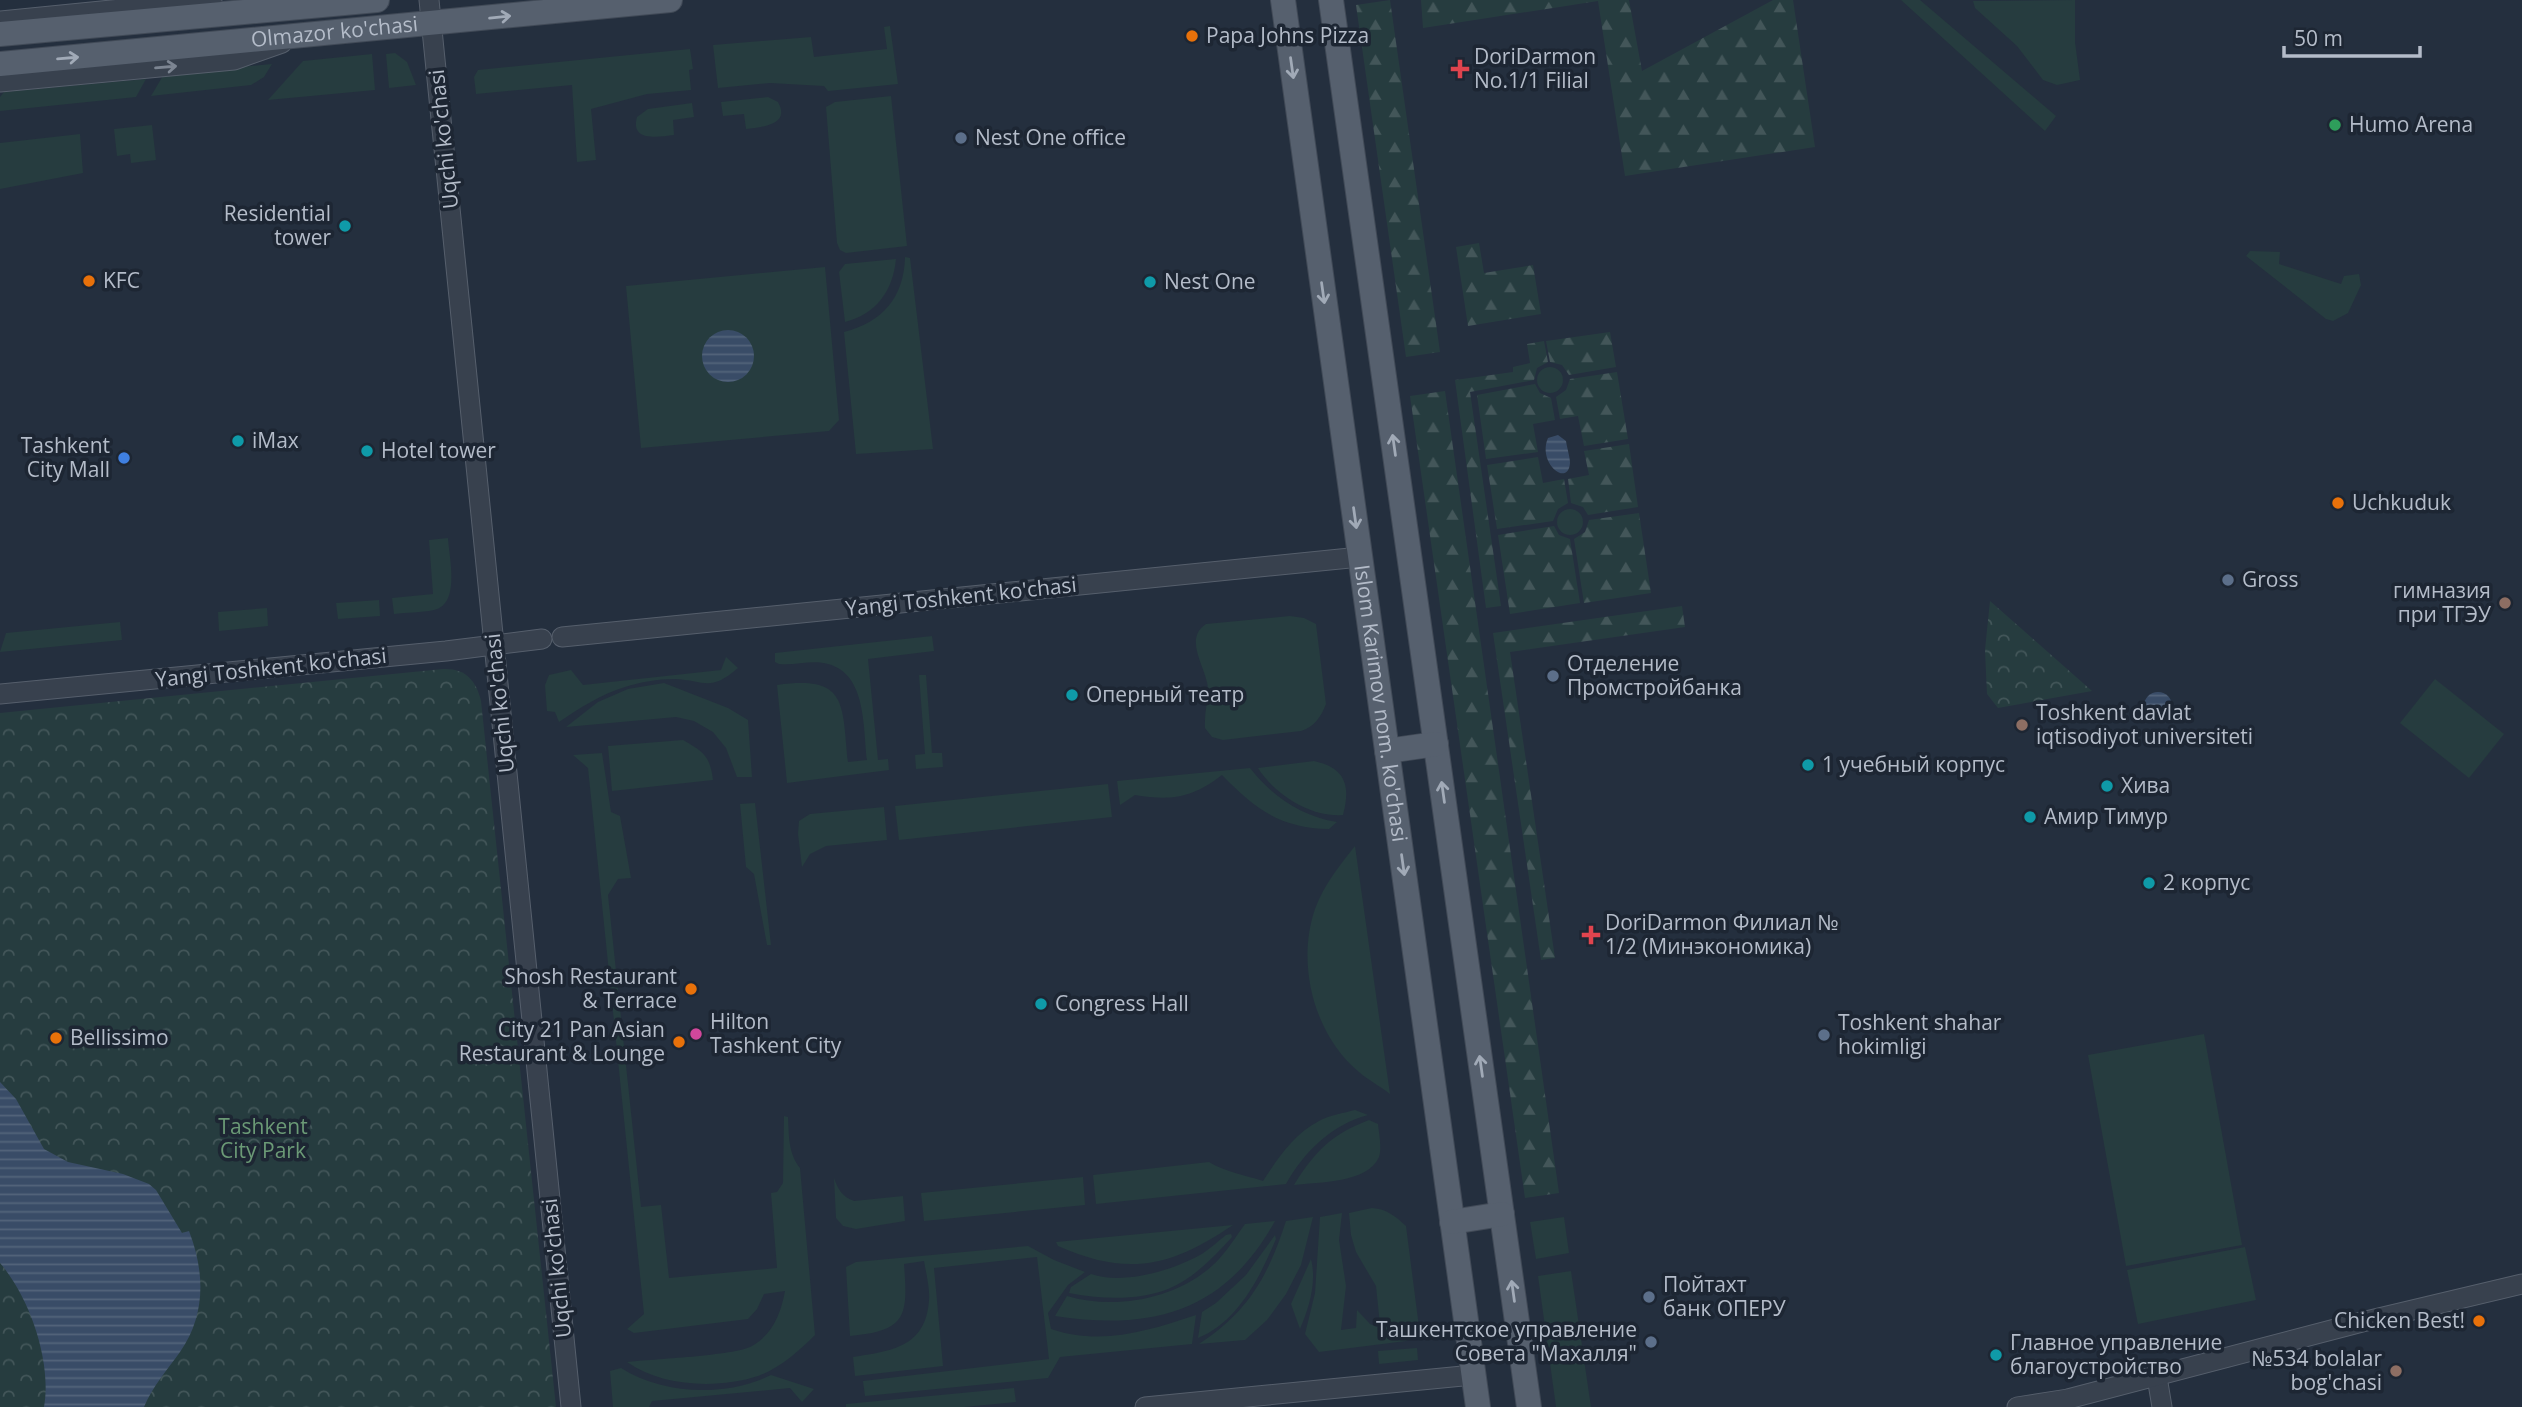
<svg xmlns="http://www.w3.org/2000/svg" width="2522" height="1407" viewBox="0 0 2522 1407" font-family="'Open Sans',sans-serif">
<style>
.grass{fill:#263c3f}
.forest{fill:url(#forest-firs)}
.park{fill:url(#park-crowns)}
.water{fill:url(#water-rules)}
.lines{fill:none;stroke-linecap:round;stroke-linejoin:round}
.minor-casing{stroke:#565f6c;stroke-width:21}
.major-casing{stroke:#414a57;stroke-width:26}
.minor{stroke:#38414e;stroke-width:19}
.major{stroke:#56606e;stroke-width:24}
.oneway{stroke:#a1aab7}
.oneway2{stroke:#7c8592}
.food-dot{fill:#e8710a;stroke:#1d2633;stroke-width:2.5}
.health-dot{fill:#e0444e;stroke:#1d2633;stroke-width:2.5}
.leisure-dot{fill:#2e9e5b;stroke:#1d2633;stroke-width:2.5}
.service-dot{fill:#5c6f8a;stroke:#1d2633;stroke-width:2.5}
.culture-dot{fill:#0f9aa8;stroke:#1d2633;stroke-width:2.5}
.shop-dot{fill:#3f7fe0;stroke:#1d2633;stroke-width:2.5}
.education-dot{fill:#8d6e63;stroke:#1d2633;stroke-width:2.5}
.hotel-dot{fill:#d1479c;stroke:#1d2633;stroke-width:2.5}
.labels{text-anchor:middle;stroke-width:7;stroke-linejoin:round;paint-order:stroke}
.street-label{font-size:21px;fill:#b4bcc9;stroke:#1d2633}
.poi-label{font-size:21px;fill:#b4bcc9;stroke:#1d2633;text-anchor:start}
.park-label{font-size:21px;fill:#6b9a76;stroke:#1d2633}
</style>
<defs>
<pattern id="forest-firs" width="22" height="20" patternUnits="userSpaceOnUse" patternTransform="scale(1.75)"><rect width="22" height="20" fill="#263c3f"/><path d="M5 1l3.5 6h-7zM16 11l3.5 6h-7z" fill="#435659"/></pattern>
<pattern id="park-crowns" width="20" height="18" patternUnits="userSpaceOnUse" patternTransform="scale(1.75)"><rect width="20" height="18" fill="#263c3f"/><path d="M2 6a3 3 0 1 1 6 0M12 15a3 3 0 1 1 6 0" fill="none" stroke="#435659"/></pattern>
<pattern id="water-rules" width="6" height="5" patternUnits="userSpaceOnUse" patternTransform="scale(1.75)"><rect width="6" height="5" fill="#394c67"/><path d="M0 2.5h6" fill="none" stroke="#53647b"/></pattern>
</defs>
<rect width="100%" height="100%" fill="#242f3e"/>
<g class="grass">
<polygon points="1901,0 1920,0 2056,116 2045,131"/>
<polygon points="2075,0 2075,42 2080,80 2057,85 2043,80 2017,46 1975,8 1973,1"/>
<polygon points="890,26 898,84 828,91 824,86 770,83 718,88 713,45 811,37 814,57 887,49 884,27"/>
<polygon points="690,49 693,69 689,70 691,90 647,94 591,109 596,160 577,162 572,85 476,94 474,77 478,70"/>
<polygon points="395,53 407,62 416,85 389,88 386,54"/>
<polygon points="372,54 375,90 268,100 303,61"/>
<polygon points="272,64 264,77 251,85 151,96 164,74"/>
<polygon points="146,79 136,97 0,111 0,97 4,92"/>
<polygon points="891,96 907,246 846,253 840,250 837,243 826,107 835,102"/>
<path d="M768 97 778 102C791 125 762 127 746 129L744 114 723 116 721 102Z"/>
<path d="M692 103 694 117 673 120 674 135C658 137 630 142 637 117L648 109Z"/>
<polygon points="152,125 156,160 131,163 130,154 117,156 114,129"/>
<polygon points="80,134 83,173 0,189 0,143"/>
<polygon points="2250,251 2280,252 2279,264 2341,284 2344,276 2359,274 2361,285 2348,313 2333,321 2326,319 2246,256"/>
<path d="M905 257 910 258 933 449 856 454 844 332C883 322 904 297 905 257Z"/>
<path d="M896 259C893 291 876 314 845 322L839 272 845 264Z"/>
<polygon points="825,267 839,420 829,431 641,448 626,286"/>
<circle cx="1550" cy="380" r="13"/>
<circle cx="1570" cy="522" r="13"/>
<path d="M448 538C449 557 461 604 434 610 421 613 407 612 394 614L392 598 433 594 429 540Z"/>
<polygon points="379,600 380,616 338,619 336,603"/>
<polygon points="267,608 268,626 219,631 218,612"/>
<path d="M1290 616 1304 618 1316 624 1326 704C1321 717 1314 727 1301 731L1223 740 1212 737 1205 728C1204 714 1208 701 1208 688 1206 667 1183 639 1206 624Z"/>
<polygon points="120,622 122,640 0,652 6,633"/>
<path d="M932 636 934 651 868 659 878 760 888 759 889 770 787 783 777 685C848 675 842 704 848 762L867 760C863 729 867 674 828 664 813 659 795 666 779 664L775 662V653Z"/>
<path d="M726 657 738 668C709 693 705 680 674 679 658 679 640 682 625 687 601 694 580 708 559 722L555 712 547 711 545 685 549 675 571 670 583 685 721 670Z"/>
<polygon points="919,675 926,675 932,753 942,753 943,767 916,769 915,755 925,754"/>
<polygon points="2435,679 2504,734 2469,778 2400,723"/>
<polygon points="664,683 728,708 748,720 752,777 737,777 726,748 713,732 694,721 676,717 566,727 598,702 628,689"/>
<path d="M683 740C704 752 710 756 713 780L612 791 608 746Z"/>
<path d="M602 753 611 812 620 816 631 878 618 879 608 895 641 1207 661 1205 669 1278 777 1268 771 1193 777 1192 783 1183 784 1116 788 1117C789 1135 788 1153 800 1168L815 1335C799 1351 780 1368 758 1376 718 1389 662 1387 627 1362 652 1359 734 1356 752 1346 773 1334 781 1313 785 1291L764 1294 757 1309 748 1319 634 1333 627 1329 644 1314 588 768 573 755Z"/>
<path d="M1314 761C1345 768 1351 785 1343 815 1311 818 1274 794 1258 768Z"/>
<path d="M1250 768C1272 796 1301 816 1337 822L1329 829C1280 828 1255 809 1222 775 1192 798 1172 801 1135 795L1120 805 1117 781Z"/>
<polygon points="1108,784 1112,817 899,840 895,806"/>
<polygon points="755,803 771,945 767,945 754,874 746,867 740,804"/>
<polygon points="884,807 887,840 826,846 810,854 802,867 798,834 799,821 810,814"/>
<path d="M1355 846 1390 1094C1380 1086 1368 1080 1359 1072 1314 1035 1296 964 1315 909 1324 885 1339 866 1355 846Z"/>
<polygon points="2204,1034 2242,1245 2126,1266 2088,1055"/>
<path d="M1355 1110 1368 1115C1331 1125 1304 1152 1286 1184L1096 1204 1093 1175 1209 1162C1225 1172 1245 1175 1263 1181 1278 1158 1294 1134 1319 1121 1329 1115 1344 1113 1355 1110Z"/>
<path d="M1369 1120 1378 1124C1379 1134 1382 1148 1379 1157 1368 1183 1319 1182 1294 1185 1315 1151 1332 1134 1369 1120Z"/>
<polygon points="1083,1177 1085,1205 924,1221 921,1193"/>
<path d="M834 1178C838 1189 842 1197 854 1201L903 1196 905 1221 856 1229 843 1226 836 1218Z"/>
<path d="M1372 1208C1387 1209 1395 1216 1406 1226L1419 1327 1416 1336 1406 1341 1319 1352 1305 1334 1315 1293 1320 1217 1342 1213 1339 1240 1346 1286 1341 1330 1356 1328 1357 1310 1370 1324 1377 1327 1380 1325 1376 1286 1356 1252 1351 1235 1349 1213Z"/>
<path d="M1313 1217 1301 1265 1286 1294 1267 1320 1245 1340 1199 1344C1249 1311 1268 1276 1286 1221Z"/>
<polygon points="1564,1217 1569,1253 1536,1259 1530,1222"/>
<path d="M1275 1221C1225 1312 1152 1331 1055 1316L1067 1296C1117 1311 1183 1298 1219 1259 1229 1248 1237 1235 1245 1224Z"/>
<path d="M1233 1225C1171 1267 1128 1277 1058 1246L1056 1242Z"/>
<path d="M1231 1234 1232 1237C1214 1257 1193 1279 1168 1289 1138 1301 1100 1299 1069 1293L1071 1287 1091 1274C1123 1285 1171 1271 1200 1255 1209 1250 1218 1241 1226 1235Z"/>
<path d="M1275 1235 1276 1239C1260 1277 1238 1322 1198 1338L1202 1312 1216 1303 1246 1275Z"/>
<path d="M1028 1246 1054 1260 1085 1272 1068 1285 1048 1313 1051 1329C1101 1346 1148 1331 1196 1315L1192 1344 1060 1357 1048 1378 865 1396 863 1381 1049 1359 1037 1257 934 1268 943 1366 855 1376 853 1357C890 1351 926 1348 929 1300 930 1288 926 1273 924 1261L904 1264C908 1316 907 1331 850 1336L846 1267 856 1262Z"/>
<polygon points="2245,1247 2256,1300 2138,1324 2127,1270"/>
<path d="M1311 1259C1317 1282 1309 1308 1300 1329L1291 1304Z"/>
<polygon points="1571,1271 1591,1407 1556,1407 1538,1276"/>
<polygon points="1417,1348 1418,1360 1379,1364 1378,1351"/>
<path d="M621 1368C664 1395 726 1397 771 1375L814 1389 802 1402 790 1388 652 1401 649 1407H613L610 1371Z"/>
<polygon points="1014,1388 1016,1402 964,1407 846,1407 846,1404"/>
</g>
<g class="forest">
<polygon points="1390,0 1440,352 1406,357 1356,5"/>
<polygon points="1421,0 1629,0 1642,71 1773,0 1793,0 1815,147 1625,176 1598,1 1423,28"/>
<polygon points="1479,243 1484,273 1533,265 1541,314 1468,326 1456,247"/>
<polygon points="1610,332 1616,367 1569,375 1562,365 1550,362 1546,341"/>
<polygon points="1544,341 1548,362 1537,368 1534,380 1470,392 1501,606 1486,608 1455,380 1513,372 1513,367 1530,363 1527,344"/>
<polygon points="1617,372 1628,439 1584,446 1578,416 1560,419 1556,397 1566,390 1570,379"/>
<polygon points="1535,384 1540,393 1551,398 1555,420 1533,424 1538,452 1486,459 1477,395"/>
<polygon points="1445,391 1559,1193 1525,1198 1410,396"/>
<polygon points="1629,444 1638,507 1588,515 1583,507 1571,503 1568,479 1589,475 1584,451"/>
<polygon points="1538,457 1543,483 1564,479 1568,503 1558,509 1553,521 1497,529 1487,465"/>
<polygon points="1639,513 1651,593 1584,603 1574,539 1585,532 1589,520"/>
<polygon points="1554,526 1559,535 1570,539 1580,603 1510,614 1498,535"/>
<polygon points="1682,606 1685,627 1510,652 1555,958 1541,960 1493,633"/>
</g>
<g class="park">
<polygon points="1990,601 2092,691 1998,708 1987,694 1985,650"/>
<path d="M443 669C465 668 476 680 481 701L556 1407H0V713Z"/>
</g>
<g class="water">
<circle cx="728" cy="356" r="26"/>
<path d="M1558 435 1566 441C1567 448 1570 457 1570 463 1568 488 1537 463 1548 438Z"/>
<circle cx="2158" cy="706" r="14"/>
<path d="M0 1082 16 1099 44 1149 68 1162 123 1174 149 1184 156 1190 182 1233 189 1231C205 1272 206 1315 180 1352 167 1370 153 1386 144 1407H44C52 1362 30 1298 0 1263Z"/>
</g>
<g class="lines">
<defs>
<g id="minor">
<polyline points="429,0 571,1407"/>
<polyline points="0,21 212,0"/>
<polyline points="0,82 234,60 282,43"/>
<polyline points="562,637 1360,557"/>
<polyline points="0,694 446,651 542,639"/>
<polyline points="2157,1377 2162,1407"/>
<polyline points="1145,1407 1473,1375"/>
<polyline points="2017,1407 2068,1399 2362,1322 2522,1284"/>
</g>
<g id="major">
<path id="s1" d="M1283 0 1478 1407"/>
<polyline points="1331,0 1529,1407"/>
<polyline points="0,34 377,0"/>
<path id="s2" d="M0 64 670 0"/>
<polyline points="1387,751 1436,744"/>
<polyline points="1452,1222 1502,1214"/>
</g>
</defs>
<use href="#minor" class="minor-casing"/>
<use href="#major" class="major-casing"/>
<use href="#minor" class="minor"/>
<use href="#major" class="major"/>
</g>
<defs><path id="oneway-shaft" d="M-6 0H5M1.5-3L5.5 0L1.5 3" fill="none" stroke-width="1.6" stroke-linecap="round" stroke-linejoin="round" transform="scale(1.75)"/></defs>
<g class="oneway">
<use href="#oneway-shaft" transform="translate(500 17) rotate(-6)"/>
<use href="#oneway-shaft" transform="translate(68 58) rotate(-5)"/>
<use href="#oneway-shaft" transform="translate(1292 68) rotate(82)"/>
<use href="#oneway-shaft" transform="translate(1323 293) rotate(82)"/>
<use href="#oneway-shaft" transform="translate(1394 445) rotate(-98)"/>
<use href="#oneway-shaft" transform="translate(1355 518) rotate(82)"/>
<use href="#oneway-shaft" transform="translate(1443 792) rotate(-98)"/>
<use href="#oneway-shaft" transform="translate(1403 865) rotate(82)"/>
<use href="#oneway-shaft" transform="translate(1481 1066) rotate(-98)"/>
<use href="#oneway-shaft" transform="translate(1513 1291) rotate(-98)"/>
</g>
<use class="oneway2" href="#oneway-shaft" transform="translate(166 67) rotate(-5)"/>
<g class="food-dot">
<circle cx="1192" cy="36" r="7"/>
<circle cx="89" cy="281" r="7"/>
<circle cx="2338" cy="503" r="7"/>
<circle cx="691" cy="989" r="7"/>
<circle cx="56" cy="1038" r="7"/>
<circle cx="679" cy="1042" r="7"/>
<circle cx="2479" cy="1321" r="7"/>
</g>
<g class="health-dot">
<path d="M1456.5 58.5h7v7h7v7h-7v7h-7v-7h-7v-7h7z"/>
<path d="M1587.5 924.5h7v7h7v7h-7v7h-7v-7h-7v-7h7z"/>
</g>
<circle class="leisure-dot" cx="2335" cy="125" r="7"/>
<g class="service-dot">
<circle cx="961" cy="138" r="7"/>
<circle cx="2228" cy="580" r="7"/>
<circle cx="1553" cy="676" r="7"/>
<circle cx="1824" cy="1035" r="7"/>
<circle cx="1649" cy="1297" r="7"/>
<circle cx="1651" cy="1342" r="7"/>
</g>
<g class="culture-dot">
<circle cx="345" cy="226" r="7"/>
<circle cx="1150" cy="282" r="7"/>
<circle cx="238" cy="441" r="7"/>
<circle cx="367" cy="451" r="7"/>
<circle cx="1072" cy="695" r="7"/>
<circle cx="1808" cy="765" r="7"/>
<circle cx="2107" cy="786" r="7"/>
<circle cx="2030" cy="817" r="7"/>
<circle cx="2149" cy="883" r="7"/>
<circle cx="1041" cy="1004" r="7"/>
<circle cx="1996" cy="1355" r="7"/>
</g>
<circle class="shop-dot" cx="124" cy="458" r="7"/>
<g class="education-dot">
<circle cx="2505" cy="603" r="7"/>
<circle cx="2022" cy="725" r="7"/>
<circle cx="2396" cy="1371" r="7"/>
</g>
<circle class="hotel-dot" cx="696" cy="1034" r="7"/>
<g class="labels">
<g class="street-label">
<text dy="7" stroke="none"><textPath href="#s2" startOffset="336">Olmazor ko'chasi</textPath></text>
<text transform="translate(444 139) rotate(-96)" y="7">Uqchi ko'chasi</text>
<text transform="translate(961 597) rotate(-6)" y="7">Yangi Toshkent ko'chasi</text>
<text transform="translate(271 668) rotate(-6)" y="7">Yangi Toshkent ko'chasi</text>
<text transform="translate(500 703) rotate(-96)" y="7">Uqchi ko'chasi</text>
<text dy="7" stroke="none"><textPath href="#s1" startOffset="710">Islom Karimov nom. ko'chasi</textPath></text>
<text transform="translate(557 1268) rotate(-96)" y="7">Uqchi ko'chasi</text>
</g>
<g class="poi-label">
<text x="1206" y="43">Papa Johns Pizza</text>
<text x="1474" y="64">DoriDarmon<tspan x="1474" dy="24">No.1/1 Filial</tspan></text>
<text x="2349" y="132">Humo Arena</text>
<text x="975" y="145">Nest One office</text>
<text x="331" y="221" text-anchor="end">Residential<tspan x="331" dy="24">tower</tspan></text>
<text x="103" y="288">KFC</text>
<text x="1164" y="289">Nest One</text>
<text x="252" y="448">iMax</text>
<text x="110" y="453" text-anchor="end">Tashkent<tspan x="110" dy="24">City Mall</tspan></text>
<text x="381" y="458">Hotel tower</text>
<text x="2352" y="510">Uchkuduk</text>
<text x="2242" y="587">Gross</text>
<text x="2491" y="598" text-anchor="end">гимназия<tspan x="2491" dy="24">при ТГЭУ</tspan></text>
<text x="1567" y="671">Отделение<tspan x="1567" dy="24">Промстройбанка</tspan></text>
<text x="1086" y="702">Оперный театр</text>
<text x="2036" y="720">Toshkent davlat<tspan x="2036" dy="24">iqtisodiyot universiteti</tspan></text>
<text x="1822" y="772">1 учебный корпус</text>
<text x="2121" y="793">Хива</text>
<text x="2044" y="824">Амир Тимур</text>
<text x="2163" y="890">2 корпус</text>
<text x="1605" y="930">DoriDarmon Филиал №<tspan x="1605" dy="24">1/2 (Минэкономика)</tspan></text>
<text x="677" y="984" text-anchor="end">Shosh Restaurant<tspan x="677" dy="24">&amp; Terrace</tspan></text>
<text x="1055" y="1011">Congress Hall</text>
<text x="710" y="1029">Hilton<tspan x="710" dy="24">Tashkent City</tspan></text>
<text x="1838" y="1030">Toshkent shahar<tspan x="1838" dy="24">hokimligi</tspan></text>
<text x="665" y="1037" text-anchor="end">City 21 Pan Asian<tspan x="665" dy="24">Restaurant &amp; Lounge</tspan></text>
<text x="70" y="1045">Bellissimo</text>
<text x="1663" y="1292">Пойтахт<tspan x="1663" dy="24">банк ОПЕРУ</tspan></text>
<text x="2465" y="1328" text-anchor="end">Chicken Best!</text>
<text x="1637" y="1337" text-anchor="end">Ташкентское управление<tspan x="1637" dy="24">Совета "Махалля"</tspan></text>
<text x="2010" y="1350">Главное управление<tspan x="2010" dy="24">благоустройство</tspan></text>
<text x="2382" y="1366" text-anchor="end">№534 bolalar<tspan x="2382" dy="24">bog'chasi</tspan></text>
</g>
<g class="park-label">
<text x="263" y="1134">Tashkent<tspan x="263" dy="24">City Park</tspan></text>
</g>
</g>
<path d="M2284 46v10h136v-10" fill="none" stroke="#b4bcc9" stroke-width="3.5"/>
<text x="2294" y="46" font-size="21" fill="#b4bcc9" stroke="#1d2633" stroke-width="5" paint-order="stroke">50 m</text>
</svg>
